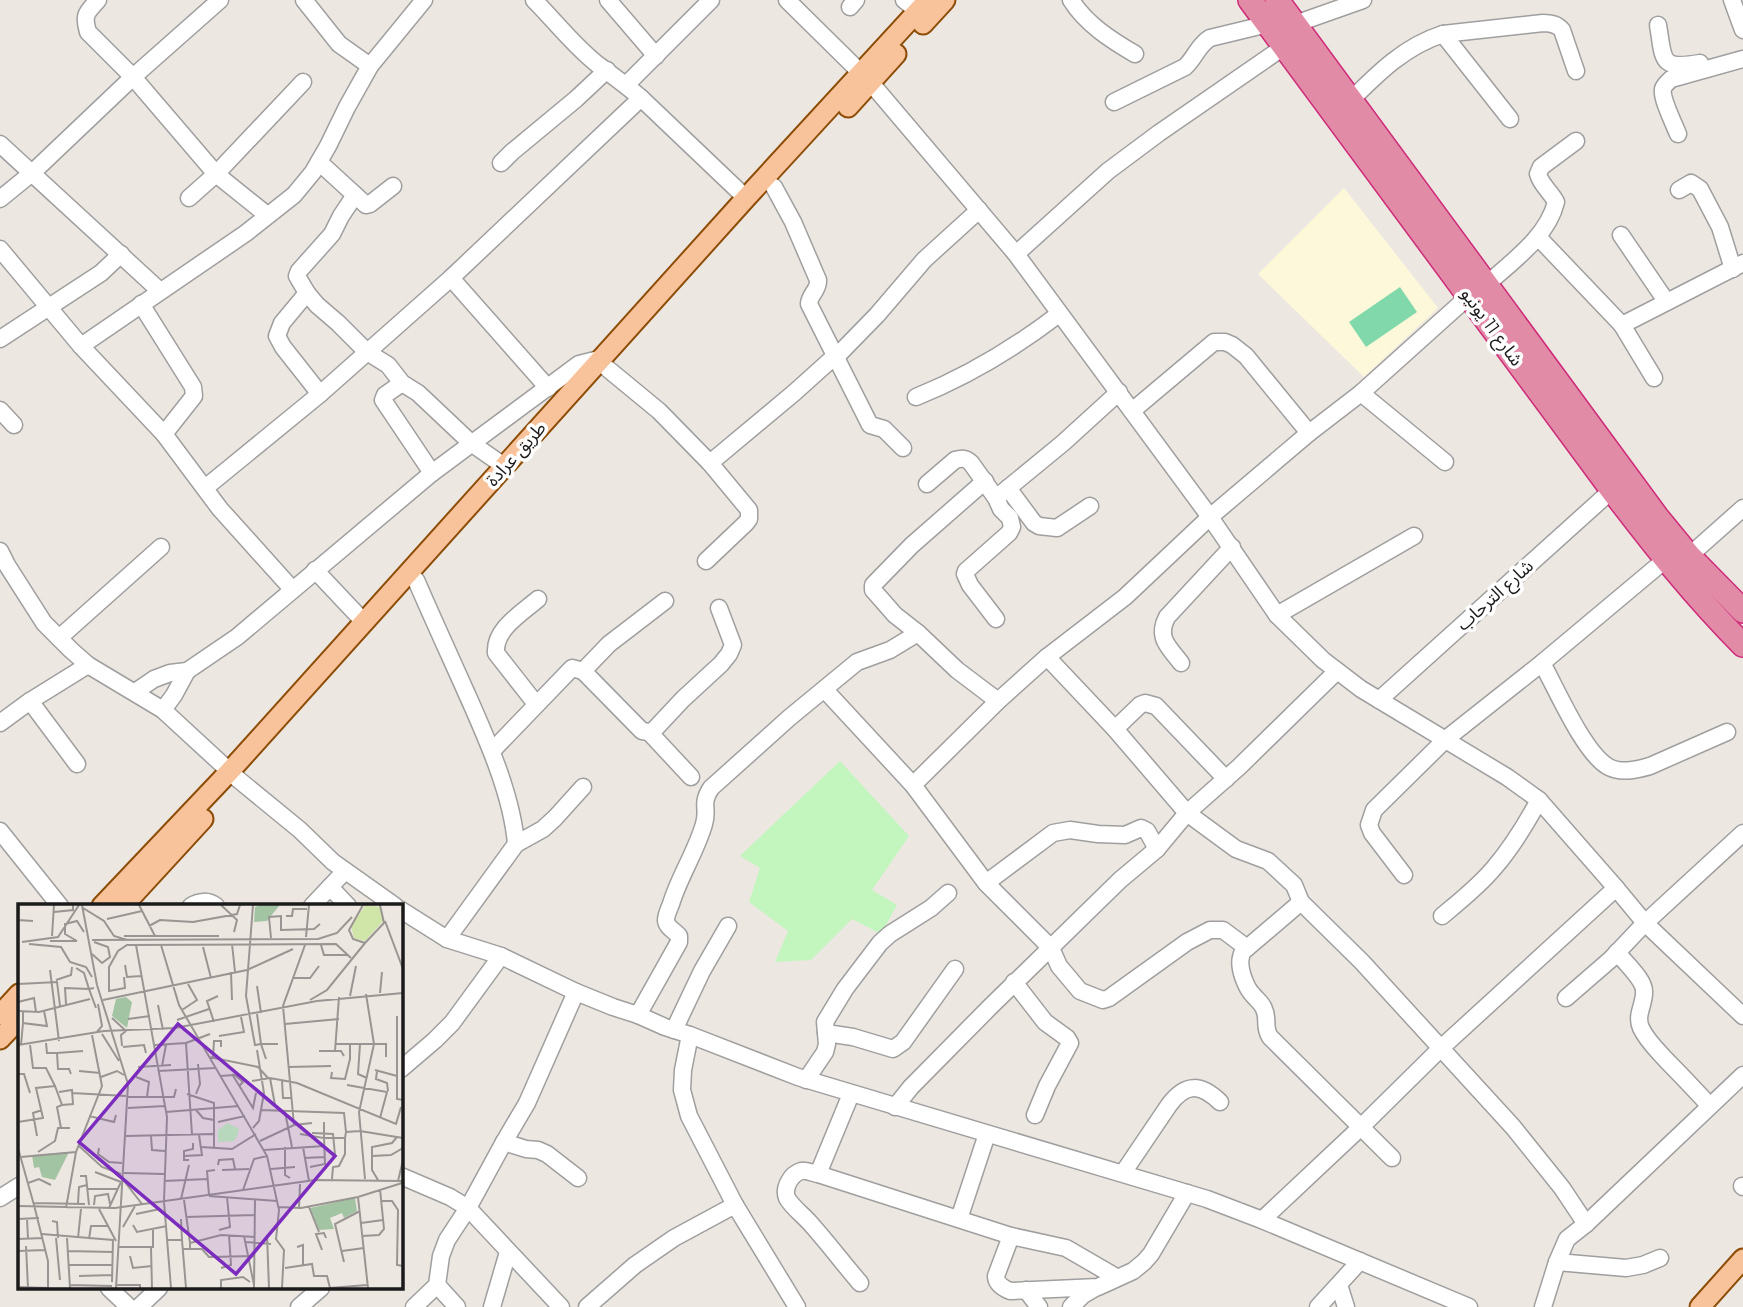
<svg xmlns="http://www.w3.org/2000/svg" width="1743" height="1307" viewBox="0 0 1743 1307" font-family="Montserrat,'Noto Sans Arabic',sans-serif">
<style>
.education{fill:#fdf8d9}
.park{fill:#c2f6be}
.pitch{fill:#81d9ab}
.lines{fill:none;stroke-linecap:round;stroke-linejoin:round}
.minor-casing{stroke:#9f9f9f;stroke-width:19}
.major-casing{stroke:#8d4d06;stroke-width:23}
.highway-casing{stroke:#ce2a7a;stroke-width:26}
.minor{stroke:#fff;stroke-width:16}
.major{stroke:#f8c29b;stroke-width:19}
.highway{stroke:#e28ba7;stroke-width:23}
.labels{text-anchor:middle;stroke-width:7;stroke-linejoin:round;paint-order:stroke}
.street-label{font-size:18px;fill:#1b1b1b;stroke:#fff}
.inset-road{fill:none;stroke:#999592;stroke-width:2}
.view{fill:#7b2cbf;fill-opacity:0.15;stroke:#7b2cbf;stroke-width:3.5}
.inset-edge{fill:none;stroke:#1b1b1b;stroke-width:3.5}
</style>
<rect width="100%" height="100%" fill="#ede7e1"/>
<polygon class="education" points="1344,188 1438,308 1364,377 1258,274"/>
<polygon class="park" points="840,761 909,836 872,890 897,905 881,934 852,919 811,960 775,962 788,931 749,902 760,868 740,856"/>
<polygon class="pitch" points="1400,287 1417,312 1366,347 1349,322"/>
<g class="lines">
<defs>
<g id="minor">
<path d="M98 0C86 13 83 15 88 32L133 77 216 174 267 215"/>
<polyline points="304,0 339,44 370,66"/>
<path d="M534 0C555 21 573 45 597 64 612 75 627 86 641 98L746 198"/>
<polyline points="608,0 656,56"/>
<polyline points="787,0 861,73"/>
<polyline points="904,0 918,11"/>
<path d="M1071 0C1086 24 1111 40 1135 54"/>
<polyline points="1732,0 1743,30"/>
<polyline points="850,7 856,0"/>
<polyline points="1295,24 1363,0"/>
<path d="M1658 25C1664 60 1659 70 1700 63"/>
<polyline points="1443,34 1510,119"/>
<polyline points="871,83 1016,254 1210,517 1277,615 1323,660 1361,689 1507,777 1539,800 1616,888 1645,923 1743,1016"/>
<polyline points="626,85 711,0"/>
<path d="M1350 101C1378 73 1405 46 1443 34L1543 23C1551 23 1557 24 1562 30L1576 71"/>
<path d="M1114 102 1185 67C1195 58 1198 45 1210 38L1268 24"/>
<path d="M1678 134C1674 124 1661 98 1663 89 1664 85 1668 82 1671 79L1743 59"/>
<polyline points="0,144 160,291"/>
<polyline points="319,162 366,205 370,204 393,186"/>
<polyline points="501,163 512,152 576,99 607,70"/>
<path d="M774 187 793 222 818 280C819 290 809 295 809 304L870 425 884 429 903 448"/>
<polyline points="1679,190 1691,183 1700,189 1720,227 1733,269"/>
<polyline points="355,195 341,216 332,234 299,271 297,276 307,293 317,305 338,323 367,352 388,365 402,383 418,393 471,443 504,466"/>
<polyline points="189,198 216,174 303,82"/>
<polyline points="0,199 32,173 133,77 220,0"/>
<polyline points="1621,235 1666,301"/>
<polyline points="1538,237 1622,325"/>
<polyline points="0,249 81,346 164,434 220,509 292,589"/>
<polyline points="1016,254 1108,171 1159,133 1285,46"/>
<polyline points="451,278 548,388"/>
<path d="M1485 286C1511 262 1547 238 1556 202 1551 192 1541 185 1538 174L1541 167 1576 141"/>
<polyline points="307,293 282,323 277,336 283,347 320,394"/>
<polyline points="141,304 193,387 194,396 164,434"/>
<polyline points="0,339 101,273 121,254"/>
<polyline points="81,346 246,233 294,195 313,172 328,146 347,107 370,66 424,0"/>
<polyline points="608,369 659,411 710,463 749,510 749,519 746,523 706,561"/>
<polyline points="1654,378 1622,325 1743,263"/>
<polyline points="402,383 385,395 383,400 432,473"/>
<polyline points="1361,393 1445,462"/>
<path d="M916 397C966 377 1016 347 1059 314"/>
<polyline points="0,410 14,425"/>
<polyline points="1132,411 1214,342 1225,342 1232,345 1246,356 1309,433"/>
<polyline points="710,463 795,392 835,356 836,357 877,315 924,260 979,210"/>
<polyline points="985,481 912,545 873,585 873,590 895,615 918,633 957,670 998,701"/>
<path d="M927 484 955 460C962 458 966 458 971 463L996 498 1001 509 1010 518 1012 527 1009 533 966 571 965 574 970 585 996 619"/>
<polyline points="205,488 320,394 451,278 641,98"/>
<polyline points="1008,488 1034,523 1039,526 1057,528 1090,506"/>
<polyline points="996,498 1063,443 1119,392"/>
<polyline points="0,551 7,565 44,623 71,650 88,665 163,710 239,780 300,830 333,862 395,906"/>
<polyline points="1689,556 1743,508"/>
<polyline points="315,570 364,622"/>
<path d="M416 580C432 617 449 654 466 692 486 737 512 794 516 844L447 939"/>
<polyline points="1277,615 1414,536"/>
<polyline points="59,638 161,547"/>
<polyline points="1047,657 1115,729 1187,813 1236,849 1268,861 1294,885 1301,902 1362,962 1513,1127 1562,1188 1586,1224 1567,1239 1557,1262 1543,1307"/>
<path d="M1181 663C1169 647 1156 638 1167 617L1232 547"/>
<path d="M1542 663C1556 688 1583 751 1607 766 1620 774 1636 770 1650 766L1727 732"/>
<polyline points="583,671 642,731 649,732 653,731 683,699 721,664 729,654 733,645 719,608"/>
<polyline points="825,690 913,785 986,883 1051,948 1059,966 1080,991 1103,1000 1109,998 1187,942 1210,930 1223,930 1247,948 1301,902"/>
<polyline points="135,692 154,679 170,673 187,671 237,637 432,473 579,364 603,358"/>
<polyline points="1379,700 1612,490"/>
<polyline points="30,701 77,764"/>
<path d="M536 704 496 653C494 629 522 613 538 599"/>
<polyline points="163,710 174,695 187,671"/>
<polyline points="0,723 30,701 88,665"/>
<polyline points="1115,729 1140,705 1145,703 1156,706 1226,779"/>
<polyline points="649,732 691,777"/>
<polyline points="492,751 572,668 583,671 609,644 665,601"/>
<polyline points="913,785 998,701 1047,657 1125,597 1210,517 1309,433 1361,393 1469,296"/>
<polyline points="0,831 60,906"/>
<polyline points="516,844 543,829 555,818 583,787"/>
<polyline points="1404,875 1372,833 1369,825 1374,810 1446,739 1542,663 1665,560"/>
<polyline points="986,883 1053,833 1070,830 1098,834 1125,835 1141,828 1147,831 1157,849"/>
<polyline points="330,887 348,906"/>
<path d="M191 906C199 901 208 900 216 906"/>
<polyline points="312,906 345,871"/>
<polyline points="401,910 447,939 501,956 576,992 613,1007 638,1015 665,1027 690,1035 798,1077 1207,1199 1262,1220 1469,1307"/>
<path d="M1442 916C1460 901 1479 886 1494 868 1512 847 1526 824 1539 800"/>
<path d="M1247 948C1243 951 1242 952 1241 957 1238 968 1246 988 1253 995 1257 1000 1262 1003 1264 1009 1269 1019 1263 1026 1270 1037L1392 1158"/>
<path d="M1617 952C1624 962 1644 979 1644 991 1645 1004 1635 1015 1641 1028 1647 1041 1658 1051 1668 1062 1682 1076 1696 1091 1709 1105"/>
<polyline points="1014,982 1045,1022 1067,1038 1070,1043 1047,1086 1035,1115"/>
<polyline points="1566,998 1611,959 1645,923 1743,833"/>
<path d="M638 1015 679 942V936C675 931 666 927 666 920 666 915 669 909 671 904 679 877 696 852 704 824 709 808 700 805 711 788L789 718 857 662 890 650 918 633"/>
<polyline points="674,1030 702,971 728,926"/>
<polyline points="826,1033 853,1037 893,1049 903,1042 955,969"/>
<polyline points="690,1035 683,1070 682,1090 689,1116 735,1205 797,1307"/>
<polyline points="401,1069 435,1040 452,1023 501,956"/>
<polyline points="806,1080 825,1052 827,1044 825,1022 845,989 880,943 890,934 931,908 948,893"/>
<polyline points="895,1107 911,1087 990,1007 1120,880 1157,849 1187,813 1239,767 1337,671"/>
<polyline points="504,1142 526,1149 538,1150 547,1154 578,1178"/>
<path d="M1123 1173 1169 1105C1186 1082 1201 1084 1220 1102"/>
<polyline points="818,1174 851,1094"/>
<polyline points="401,1176 450,1197 468,1208 561,1307"/>
<polyline points="1742,1186 1743,1187"/>
<polyline points="0,1198 19,1186"/>
<polyline points="959,1219 987,1134"/>
<polyline points="1262,1220 1361,1127 1441,1048 1616,888"/>
<polyline points="1586,1224 1743,1075"/>
<path d="M1011 1236 996 1276C996 1284 1003 1288 1010 1291L1098 1287 1133 1271 1144 1262 1151 1254 1187 1193"/>
<polyline points="1557,1262 1626,1268 1643,1265 1660,1258"/>
<path d="M860 1283C843 1263 827 1242 810 1223 803 1215 792 1207 787 1198 783 1188 791 1174 801 1171 806 1170 812 1173 818 1174L1011 1236 1066 1248 1116 1277"/>
<polyline points="437,1285 457,1307"/>
<polyline points="1339,1285 1346,1307"/>
<polyline points="109,1288 129,1307"/>
<polyline points="1026,1290 1039,1307"/>
<polyline points="139,1307 159,1288"/>
<polyline points="299,1307 321,1288"/>
<polyline points="414,1307 437,1285 441,1256 447,1240 468,1208 504,1142 527,1103 576,992"/>
<polyline points="492,1307 508,1252"/>
<polyline points="587,1307 635,1265 674,1238 735,1205"/>
<polyline points="1071,1307 1083,1295 1095,1288"/>
<polyline points="1318,1307 1360,1261"/>
</g>
<g id="major">
<polyline points="923,24 945,0"/>
<polyline points="848,107 896,54"/>
<polyline points="102,906 230,771 746,198 928,0"/>
<polyline points="123,906 203,819"/>
<polyline points="0,1015 19,994"/>
<polyline points="0,1039 19,1019"/>
<polyline points="1700,1307 1743,1259"/>
</g>
<g id="highway">
<path d="M1250 0 1612 490C1654 545 1694 596 1743 645"/>
<polyline points="1277,0 1657,517 1689,556 1743,611"/>
</g>
</defs>
<use href="#minor" class="minor-casing"/>
<use href="#major" class="major-casing"/>
<use href="#highway" class="highway-casing"/>
<use href="#minor" class="minor"/>
<use href="#major" class="major"/>
<use href="#highway" class="highway"/>
</g>
<g class="labels">
<g class="street-label">
<text transform="translate(1492 327) rotate(54)" y="6">شارع 11 يونيو</text>
<text transform="translate(516 454) rotate(-48)" y="6">طريق عرادة</text>
<text transform="translate(1495 595) rotate(-42)" y="6">شارع الترحاب</text>
</g>
</g>
<g transform="translate(18 904)">
<rect width="385" height="385" fill="#ede7e1"/>
<path d="M348 1 362 3 366 16 347 37 336 34 333 22Z" fill="#cfe6a8"/>
<path d="M242 1H260L261 2 249 17 236 18 237 3ZM108 93 114 98 109 124 94 112 98 95ZM51 248 37 276 24 273 21 263 16 264 14 251ZM337 294 339 307 326 314 324 309 312 314 316 325 301 326 292 304Z" fill="#a3c4a3"/>
<path d="M210 219 221 225 219 232 216 237 200 238V226Z" fill="#c2f6be"/>
<path class="inset-road" d="M1 1 0 16 15 17M64 1 79 81 110 180 98 384M121 1 137 32M203 1 219 16 216 28M235 1 228 92 237 141 243 140M345 1 331 26 335 35 347 39 366 19 362 1M65 4 86 17 96 32 109 36M36 8 55 6V1M268 12H274L275 5H289M89 15 124 7M367 17 385 65M131 22 142 16 175 18 219 10 222 1M34 32 36 1M106 32H201M288 33 291 1M253 34 251 13 263 12V26L296 25 302 20M74 36 300 35 319 29 334 13M32 37H59M59 37 47 30V20L59 17 66 28M4 38 40 33 61 1M11 40 43 43 52 58 68 63 74 73M214 40 217 68M118 41 149 213 146 297M143 41 161 101 249 252 261 306 258 335 266 346 264 384M303 41 306 51H329M185 43 193 74M74 50 84 59 92 53 90 43 76 38M107 61 109 73 123 72M58 64 66 69 71 85 76 84M32 66 41 137M213 68 214 96M106 73 107 84 91 87V63L100 47 109 41 318 40 333 54M274 74H292L301 62M38 76 53 71 54 63M0 80 39 78 42 102M239 82 243 109M362 89 364 68M332 92 338 62M85 96 229 66 275 45M292 96 309 86 347 39M0 98 16 94 18 108M48 100 47 84 71 85 78 104M140 101 145 126M164 106 179 96 170 80M0 107 21 108 72 95M5 108V119L29 122 26 107M239 110 243 140M379 112V195L385 196M94 114 108 127 103 131 104 142M110 115 132 112M159 116 191 105M196 118 189 97 200 92M267 120 321 115M79 128 84 122 80 100M84 130 101 157M201 132 226 128 223 113M28 139 29 149H39L40 165H51L53 170M332 140H368V153M342 140 340 170 349 174M0 141 86 127 157 124 299 97 385 89M3 141 5 119M12 141 15 164H28L37 182M137 141 168 139M105 143 126 141 128 149M301 147H323L326 152M317 147 321 93M39 149 65 147M191 153 240 163 250 174M195 153 196 137H203V143M248 155 243 140H260M144 162 148 141M120 163 153 161M271 163 313 162M357 166 379 172M61 167 82 169M140 167 197 164M359 167 358 175 369 179 370 187M314 168 313 174 327 175 332 155V140H317M0 170H6L12 189M214 170 235 204 238 189M202 172 217 171 225 178 221 182M83 173 99 167 106 171M118 173 131 178 129 193M252 174 257 201M234 177 252 174 279 179 378 220 383 203M264 177 265 194H274M329 181 369 188 362 214M41 188 54 186 55 200 44 201M54 189 108 192M169 190 196 199V245M178 190 182 180 180 160M110 193H156L158 185M110 204 147 202M178 206 185 214 196 216M243 206 326 209 328 228M148 208 221 202M267 208 274 243M71 212 96 218 98 211M0 218 25 214 18 184 37 182 44 201 39 203 43 224M200 218 227 212M306 218V234H327L328 228 342 227 385 234M276 221 265 102 287 41M235 224 241 217 246 189 239 146M294 229 315 230 317 251M282 230 306 234 307 260 292 263M174 231 168 139 192 130M19 232 15 209 24 206M108 232 195 230M133 232 134 246 147 247M242 237 276 221 294 219M61 242 84 263 103 270M183 243 214 245 238 230M267 243V271L272 274M285 243 291 277M0 244 16 301M81 244 80 250 91 258 104 259M246 246 306 242M20 248 37 237 40 224H52M166 252 184 251 181 231M354 252 373 251 385 244M3 253 58 248M286 254 307 253M171 256H166V247L175 245V239M200 261 201 256 215 255 217 265M253 265 277 263M204 266 231 265M77 268 103 278M106 269 146 270M62 272H68L71 301M314 275 315 263 321 262 327 250V234M347 275 341 208 356 140 348 90M360 276 354 266V243L374 239 379 233M106 277 124 300M146 277 189 275M380 277 385 256M10 279 21 275 33 281M69 285H100M225 286 236 255 249 252M191 291 189 267 197 266M191 292 259 297M340 293 350 384M163 295 171 261M166 296 172 339M363 297H374L380 306 379 361 385 362M146 298 153 384M15 299 67 300M60 299 61 283 69 281M16 301 30 357V384M76 301 77 292 90 290 92 300M0 302 97 304 297 276 385 277M261 303 283 304 340 293 384 279M291 303 301 328M48 304 58 248 84 182 74 131M91 304 103 278M81 305 98 337M281 305 282 280M118 310 142 305M168 313 237 311M9 314 10 335M0 315 21 314M163 315 164 336M34 317 39 318 40 334M343 319 365 316M115 321 119 328 149 322M105 323 117 302M201 326 212 323 209 293M24 330 95 336M249 331 251 384M226 332 236 381M344 332 361 331 366 325 362 285M38 334 42 376M49 334 52 384M60 334 63 305M0 335 25 334M71 335 73 322H90M150 336H164L168 384M227 338 253 340M8 342 10 384M101 343H135V324M279 343 285 341V361M133 344 134 384M165 345H184L191 353 237 352M172 345V339L203 331 237 333M304 346 298 330 306 329 308 334M0 347 27 346M49 347 95 348M324 347 346 344M112 352 115 364 134 362M326 358 317 320 342 307M50 361H95M203 364 213 361 211 331M267 364 294 360 296 372H309L312 384 349 381M61 372 94 371M94 378 95 335M52 381 94 382M98 381H122V384M0 383 30 384M203 384V376L225 373 232 378M236 384 237 295"/>
<path class="view" d="M160 120 317 252 218 370 61 238Z"/>
<rect width="385" height="385" class="inset-edge"/>
</g>
</svg>
